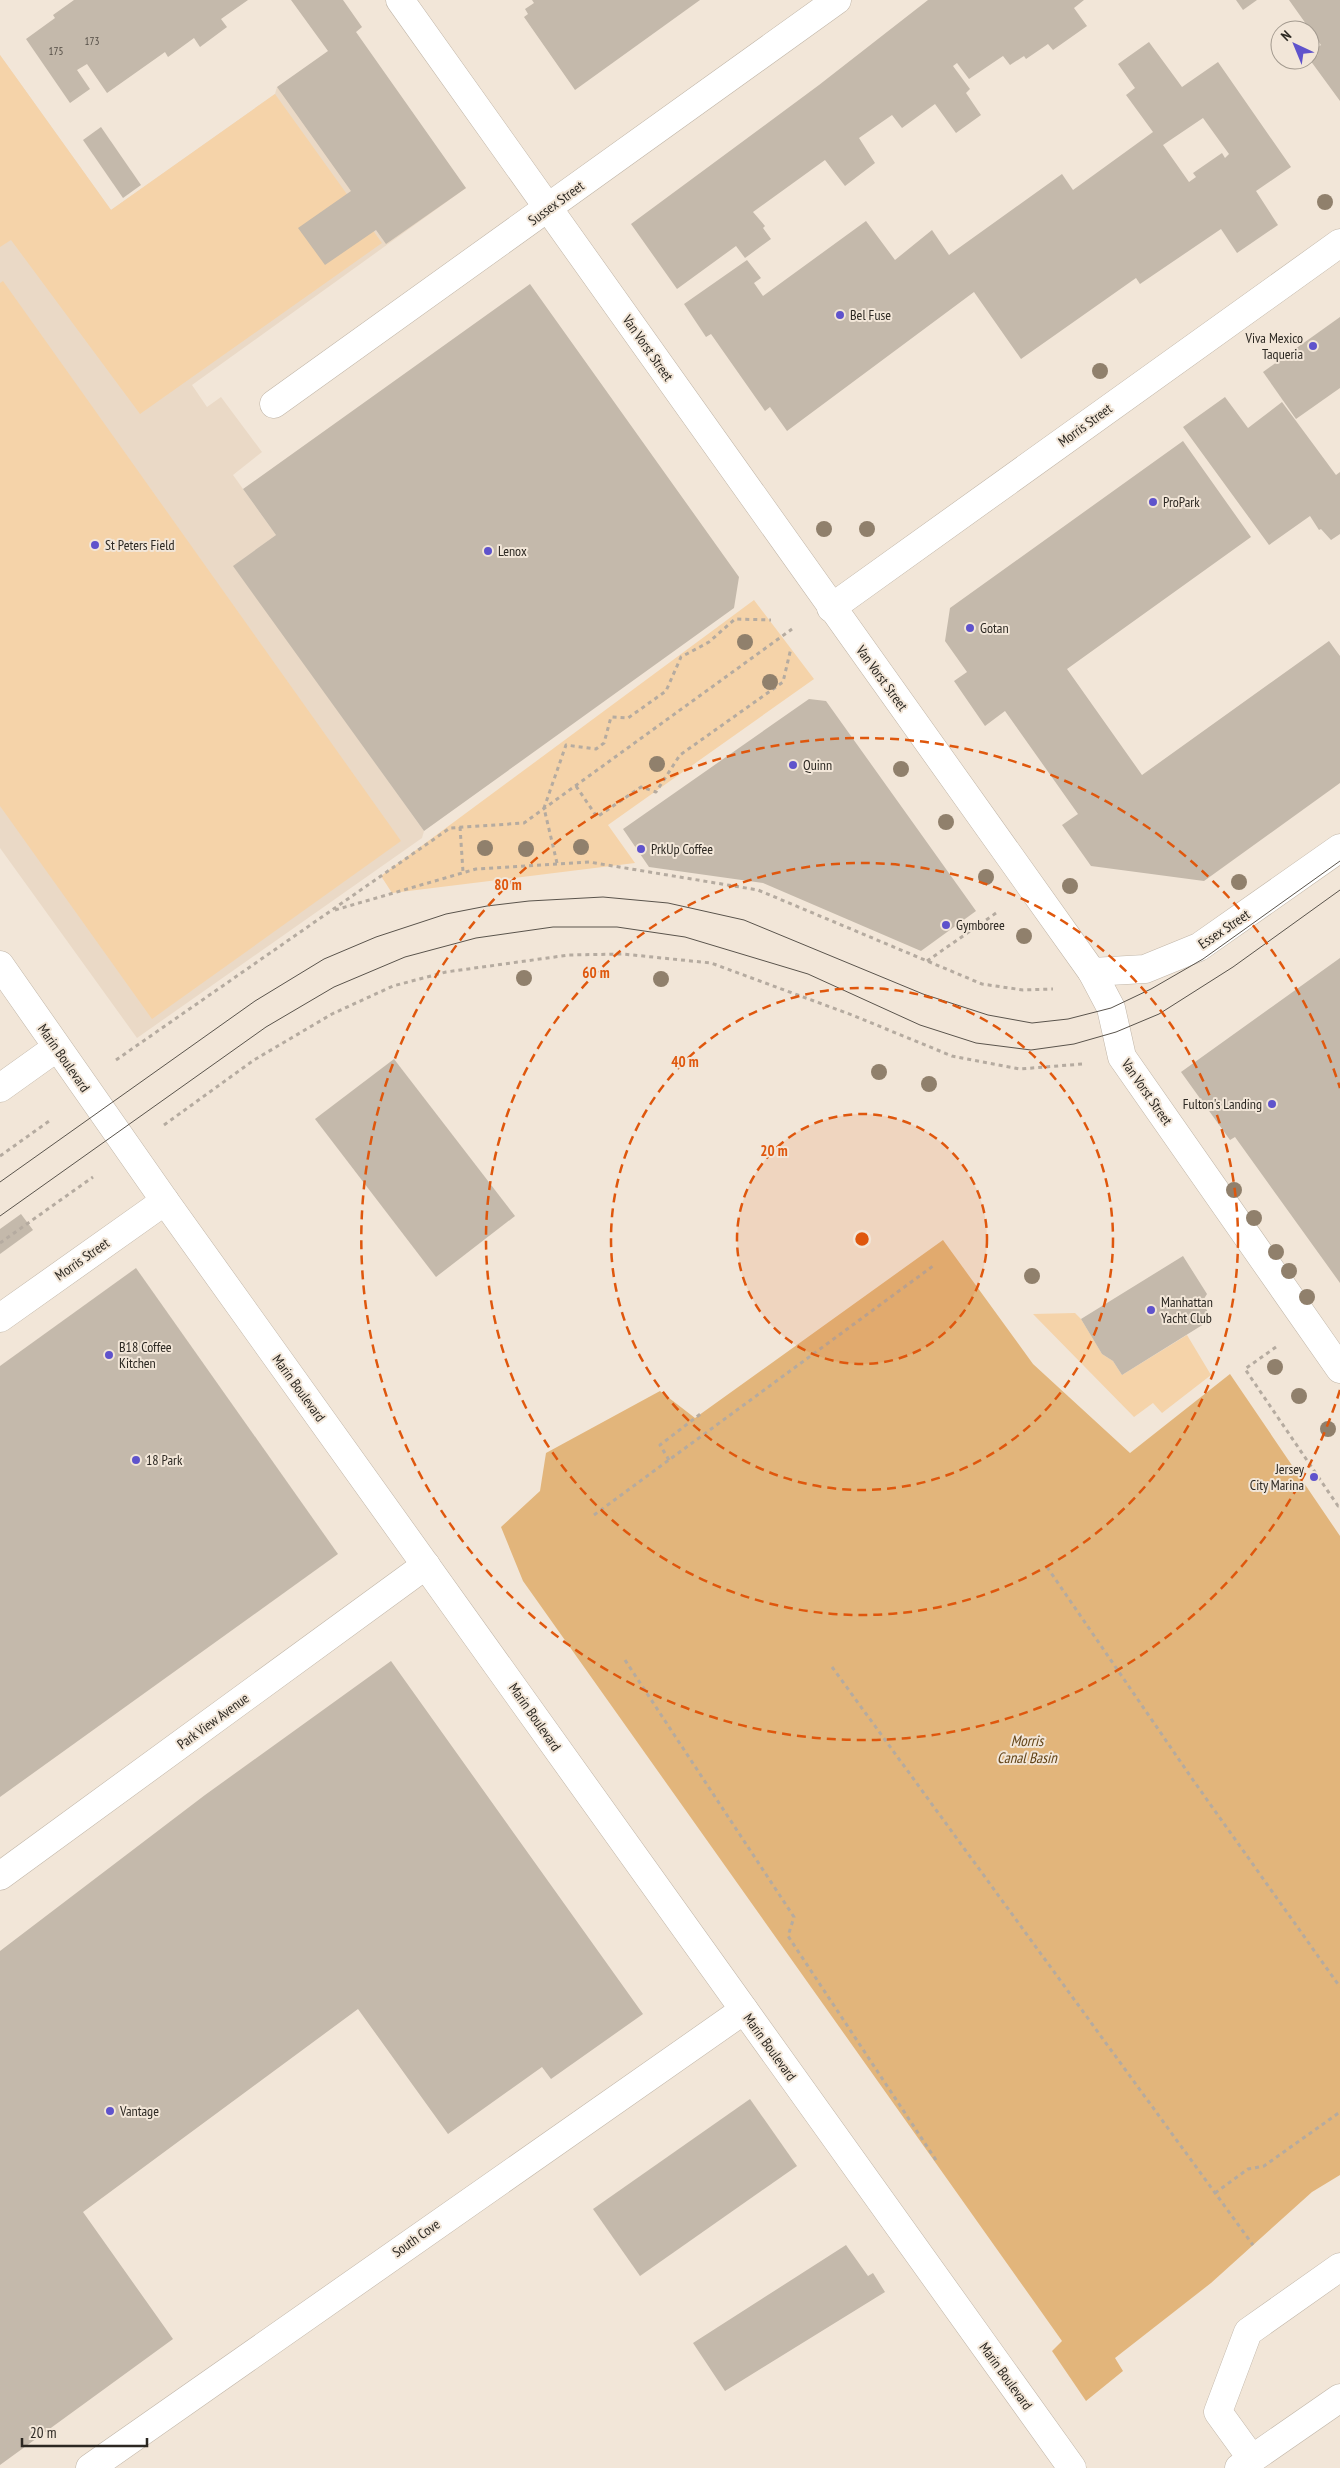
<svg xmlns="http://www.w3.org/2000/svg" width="1340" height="2468" viewBox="0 0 1340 2468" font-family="'PT Sans Narrow',sans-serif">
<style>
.built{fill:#ead9c6}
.green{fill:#f5d3a9}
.water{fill:#e2b57b}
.building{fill:#c4b9ab;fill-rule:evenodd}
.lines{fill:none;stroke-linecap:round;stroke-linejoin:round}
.minor-casing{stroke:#c1b6a8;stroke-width:29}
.path{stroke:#b5aba0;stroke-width:3;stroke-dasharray:4 4;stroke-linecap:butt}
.minor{stroke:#fff;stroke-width:28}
.tram{stroke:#5a544c;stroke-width:1}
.tree{fill:#90806c}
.ring{fill:none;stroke:#df570d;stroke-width:2.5;stroke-dasharray:9 6}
.poi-dot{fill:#5f53cc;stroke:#f2e6d8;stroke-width:2}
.labels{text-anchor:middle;stroke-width:4;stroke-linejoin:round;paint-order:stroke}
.number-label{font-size:11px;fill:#524c44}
.street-label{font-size:14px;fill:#2c2822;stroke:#f2e6d8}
.poi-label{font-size:14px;fill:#2c2822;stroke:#f2e6d8;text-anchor:start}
.water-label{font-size:15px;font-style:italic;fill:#634418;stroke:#f2e6d8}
.centre{fill:#df570d;stroke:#f2e6d8;stroke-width:2.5}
.ring-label{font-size:15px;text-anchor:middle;font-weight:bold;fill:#df570d;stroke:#f2e6d8;stroke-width:4;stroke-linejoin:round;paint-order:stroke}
</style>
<rect width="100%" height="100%" fill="#f2e6d8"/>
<polygon class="built" points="0,55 111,210 275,94 277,87 466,188 192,385 207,407 221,397 262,452 233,475 276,535 234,566 424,831 422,838 137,1038 0,848"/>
<g class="green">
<polygon points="0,55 111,210 275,94 382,243 140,414 11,240 0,247"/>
<polygon points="3,281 401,841 152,1019 0,806 0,283"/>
<polygon points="754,600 814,679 608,825 635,863 392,893 381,876"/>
<polygon points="1075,1313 1081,1319 1102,1354 1113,1361 1122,1375 1187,1335 1211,1375 1162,1413 1153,1403 1134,1417 1033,1314"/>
</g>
<polygon class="water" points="943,1240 1033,1364 1130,1453 1230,1374 1340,1536 1340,2175 1312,2192 1211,2283 1115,2358 1123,2371 1086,2401 1052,2351 1062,2341 523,1581 501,1527 540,1491 546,1453 660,1391 695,1418"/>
<g class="building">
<polygon points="74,0 248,0 221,19 227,27 200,47 194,38 168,57 165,52 107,93 87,64 77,70 90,89 70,103 26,39 55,18 53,15"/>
<polygon points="291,0 343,0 362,27 356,32 466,188 386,244 376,230 325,265 298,228 351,191 277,87 328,51"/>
<polygon points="532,0 700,0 575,90 524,17 528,14 525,9 534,3"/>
<polygon points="928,0 1084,0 1074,8 1087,26 1053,50 1048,44 1026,59 1024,56 1010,65 1003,56 969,79 957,63 953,66 970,89 966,93 981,115 956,133 935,104 902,128 892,115 859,138 875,163 845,186 825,160 753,212 765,226 763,228 771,239 745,258 736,246 677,289 631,224 819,85"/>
<polygon points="1236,0 1257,0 1243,10"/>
<polygon points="1289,0 1340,0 1340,101 1310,60 1318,55 1314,50 1321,45"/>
<path d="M1149 42 1182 87 1218 62 1291 167 1256 191 1278 225 1237 253 1221 229 1140 284 1136 278 1021 359 974 292 787 431 770 407 765 411 711 334 706 337 684 304 747 260 761 278 754 283 763 296 866 221 895 260 932 230 949 255 1062 174 1073 190 1153 132 1126 95 1135 88 1118 64ZM1203 118 1229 154 1225 158 1222 153 1193 173 1196 177 1189 182 1163 145Z"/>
<polygon points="101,127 141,185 123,198 83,140"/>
<polygon points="530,284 739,577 734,608 424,831 233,566 276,535 243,489"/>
<polygon points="1340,317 1340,388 1296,419 1263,372"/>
<polygon points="1225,397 1248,428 1282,402 1336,475 1340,472 1340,534 1331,540 1321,529 1319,530 1310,516 1269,545 1183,427"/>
<polygon points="1183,441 1251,537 1067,669 1142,775 1329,641 1340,656 1340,783 1204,881 1091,866 1062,825 1078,814 1005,711 985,726 954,681 967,672 945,641 950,608"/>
<polygon points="809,699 826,701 976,911 921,951 763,883 649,867 623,829"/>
<polygon points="1340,958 1340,1283 1235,1137 1230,1140 1181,1072"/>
<polygon points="394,1059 515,1216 436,1277 315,1119"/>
<polygon points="21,1214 33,1230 0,1254 0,1229"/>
<polygon points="1183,1256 1207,1294 1202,1302 1212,1319 1122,1375 1113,1361 1102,1354 1081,1319"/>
<polygon points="136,1268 338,1554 0,1797 0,1366"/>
<polygon points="391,1661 643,2014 551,2079 542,2067 448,2134 358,2009 83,2212 173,2339 0,2465 0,1951 205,1795"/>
<polygon points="750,2099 797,2166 640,2276 593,2209"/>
<polygon points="846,2245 868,2276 873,2273 885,2292 725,2391 693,2343"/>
</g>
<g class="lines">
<defs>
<g id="minor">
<polyline points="400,0 1092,972 1111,1008 1122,1057 1340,1369"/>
<polyline points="274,404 837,0"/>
<polyline points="831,608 1340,243"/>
<polyline points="0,965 165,1201 1072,2468"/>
<polyline points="1092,972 1145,969 1199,947 1340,848"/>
<polyline points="0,1088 56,1048"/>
<polyline points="0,1318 165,1201"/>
<polyline points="0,1876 426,1565"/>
<polyline points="1252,2459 1218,2412 1248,2332 1340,2267"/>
<polyline points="90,2468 744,2010"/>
<polyline points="1239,2468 1340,2398"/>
</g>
</defs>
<use href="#minor" class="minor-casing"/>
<g class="path">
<polyline points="576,786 597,817 641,787 656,792 680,755 783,682 791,648"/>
<polyline points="460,827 463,872"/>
<polyline points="557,863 544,808 566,745 596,749 604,743 611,717 628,718 666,691 681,657 709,642 735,619 771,620"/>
<polyline points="335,910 476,869 589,862 758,890 982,984 1023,990 1053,989"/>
<polyline points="927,961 999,911"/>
<polyline points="116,1060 450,828 524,823 792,629"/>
<polyline points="164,1125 254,1060 332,1014 393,986 446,972 569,955 623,954 711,963 852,1015 952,1056 1020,1069 1082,1064"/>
<polyline points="0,1156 52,1119"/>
<polyline points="0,1243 93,1177"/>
<polyline points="1276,1347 1245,1369 1338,1506 1340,1505"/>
<polyline points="669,1460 660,1445 703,1412"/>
<polyline points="594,1515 933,1266"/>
<polyline points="1047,1567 1193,1780 1340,1987"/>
<polyline points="625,1660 794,1917 788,1936 936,2160"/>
<polyline points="832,1667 1253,2245"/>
<polyline points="1215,2193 1248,2169 1264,2166 1340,2112"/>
</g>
<use href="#minor" class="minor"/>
<g class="tram">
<polyline points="0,1182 255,1001 324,959 376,937 446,914 487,906 529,901 603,897 668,903 744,920 923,994 988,1015 1032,1023 1068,1019 1111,1008 1151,989 1203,959 1340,861"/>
<polyline points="0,1216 266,1027 334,987 405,957 476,938 553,927 617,927 685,937 808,974 920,1025 976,1043 1031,1050 1074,1044 1116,1032 1159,1014 1233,967 1340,890"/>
</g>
</g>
<g class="tree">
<circle cx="1325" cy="202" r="8"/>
<circle cx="1100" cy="371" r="8"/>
<circle cx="824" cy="529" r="8"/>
<circle cx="867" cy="529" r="8"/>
<circle cx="745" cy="642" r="8"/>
<circle cx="770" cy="682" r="8"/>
<circle cx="657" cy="764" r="8"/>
<circle cx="901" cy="769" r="8"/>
<circle cx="946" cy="822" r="8"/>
<circle cx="581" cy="847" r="8"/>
<circle cx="485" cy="848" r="8"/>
<circle cx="526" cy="849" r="8"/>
<circle cx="986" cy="877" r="8"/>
<circle cx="1239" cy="882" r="8"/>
<circle cx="1070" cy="886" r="8"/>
<circle cx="1024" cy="936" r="8"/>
<circle cx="524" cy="978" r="8"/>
<circle cx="661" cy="979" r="8"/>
<circle cx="879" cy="1072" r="8"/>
<circle cx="929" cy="1084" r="8"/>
<circle cx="1234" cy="1190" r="8"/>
<circle cx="1254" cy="1218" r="8"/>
<circle cx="1276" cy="1252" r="8"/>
<circle cx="1289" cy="1271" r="8"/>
<circle cx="1032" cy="1276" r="8"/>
<circle cx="1307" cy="1297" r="8"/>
<circle cx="1275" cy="1367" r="8"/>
<circle cx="1299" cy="1396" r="8"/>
<circle cx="1328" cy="1429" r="8"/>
</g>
<circle cx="862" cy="1239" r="125" fill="#df570d" fill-opacity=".12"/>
<g class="ring">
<circle cx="862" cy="1239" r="125"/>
<circle cx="862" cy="1239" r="251"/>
<circle cx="862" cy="1239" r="376"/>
<path d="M1340 1390A501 501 0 1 1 1340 1088"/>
</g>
<g class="poi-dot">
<circle cx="840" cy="315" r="5"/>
<circle cx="1313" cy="346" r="5"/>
<circle cx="1153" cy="502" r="5"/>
<circle cx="95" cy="545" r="5"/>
<circle cx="488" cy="551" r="5"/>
<circle cx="970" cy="628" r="5"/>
<circle cx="793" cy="765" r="5"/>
<circle cx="641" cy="849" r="5"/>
<circle cx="946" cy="925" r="5"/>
<circle cx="1272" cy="1104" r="5"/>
<circle cx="1151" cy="1310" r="5"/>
<circle cx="109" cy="1355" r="5"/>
<circle cx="136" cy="1460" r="5"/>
<circle cx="1314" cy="1477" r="5"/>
<circle cx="110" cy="2111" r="5"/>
</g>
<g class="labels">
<g class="number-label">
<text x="92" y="45">173</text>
<text x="56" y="55">175</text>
</g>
<g class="street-label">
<text transform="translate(556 203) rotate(-36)" y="5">Sussex Street</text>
<text transform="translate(648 348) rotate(55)" y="5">Van Vorst Street</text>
<text transform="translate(1085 425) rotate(-36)" y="5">Morris Street</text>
<text transform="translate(882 678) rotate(54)" y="5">Van Vorst Street</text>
<text transform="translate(1224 929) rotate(-34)" y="5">Essex Street</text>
<text transform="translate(64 1058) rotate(55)" y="5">Marin Boulevard</text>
<text transform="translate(1147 1092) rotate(55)" y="5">Van Vorst Street</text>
<text transform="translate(82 1259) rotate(-35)" y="5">Morris Street</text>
<text transform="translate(299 1388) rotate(54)" y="5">Marin Boulevard</text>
<text transform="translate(535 1717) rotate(55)" y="5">Marin Boulevard</text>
<text transform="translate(213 1721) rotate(-36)" y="5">Park View Avenue</text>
<text transform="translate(770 2047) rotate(54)" y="5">Marin Boulevard</text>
<text transform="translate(416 2238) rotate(-35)" y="5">South Cove</text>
<text transform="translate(1006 2376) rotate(54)" y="5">Marin Boulevard</text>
</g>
<g class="poi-label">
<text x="850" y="320">Bel Fuse</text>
<text x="1303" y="343" text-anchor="end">Viva Mexico<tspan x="1303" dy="16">Taqueria</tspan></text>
<text x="1163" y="507">ProPark</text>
<text x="105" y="550">St Peters Field</text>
<text x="498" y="556">Lenox</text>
<text x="980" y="633">Gotan</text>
<text x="803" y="770">Quinn</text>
<text x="651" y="854">PrkUp Coffee</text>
<text x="956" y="930">Gymboree</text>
<text x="1262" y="1109" text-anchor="end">Fulton's Landing</text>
<text x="1161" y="1307">Manhattan<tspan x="1161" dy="16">Yacht Club</tspan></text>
<text x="119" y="1352">B18 Coffee<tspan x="119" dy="16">Kitchen</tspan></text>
<text x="146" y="1465">18 Park</text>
<text x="1304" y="1474" text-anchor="end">Jersey<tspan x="1304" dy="16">City Marina</tspan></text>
<text x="120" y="2116">Vantage</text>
</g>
<g class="water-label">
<text x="1027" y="1746">Morris<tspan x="1027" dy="17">Canal Basin</tspan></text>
</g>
</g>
<circle cx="862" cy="1239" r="8" class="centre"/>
<g class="ring-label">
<text x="508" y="890">80 m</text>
<text x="596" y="978">60 m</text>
<text x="685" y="1067">40 m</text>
<text x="774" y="1156">20 m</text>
</g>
<g transform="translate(1295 45) rotate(316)"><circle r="24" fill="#f2e6d8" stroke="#a39a8f"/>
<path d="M0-4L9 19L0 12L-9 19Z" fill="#5f53cc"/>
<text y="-8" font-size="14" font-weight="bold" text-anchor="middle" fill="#2c2822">N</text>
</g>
<path d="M22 2438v8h125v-8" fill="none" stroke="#2c2822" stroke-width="2.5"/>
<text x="30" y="2438" font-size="15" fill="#2c2822" stroke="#f2e6d8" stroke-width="4" paint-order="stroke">20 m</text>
</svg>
